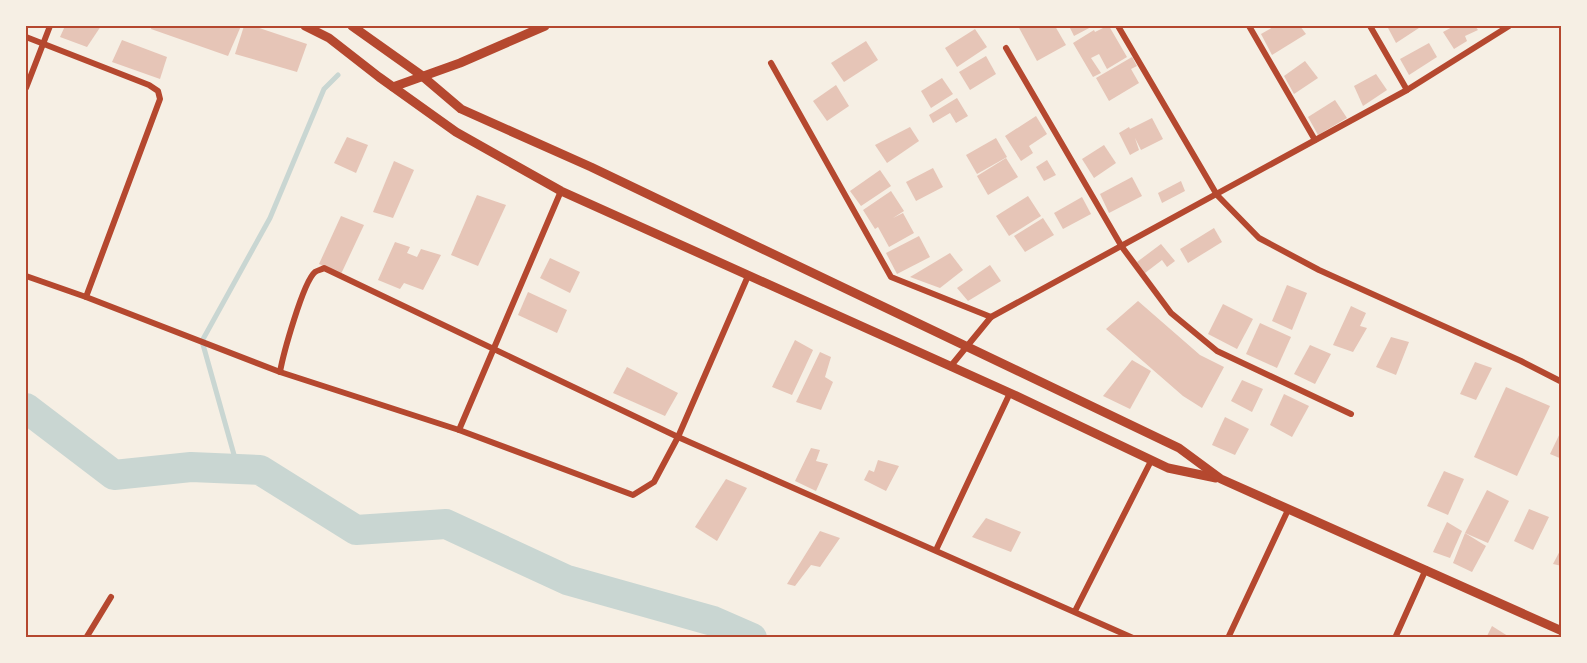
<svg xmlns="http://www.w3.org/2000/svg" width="1587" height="663" viewBox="0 0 1587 663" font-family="'Space Grotesk',sans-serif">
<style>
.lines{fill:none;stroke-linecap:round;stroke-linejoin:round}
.stream{stroke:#c9d6d2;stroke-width:5}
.river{stroke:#c9d6d2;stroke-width:30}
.building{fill:#e6c5b7}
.minor{stroke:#b5482f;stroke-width:6}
.tertiary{stroke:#b5482f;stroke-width:9}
.neatline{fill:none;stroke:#b5482f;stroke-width:2}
</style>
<rect width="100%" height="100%" fill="#f6efe4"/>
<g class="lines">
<polyline class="stream" points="238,469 202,341 270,218 324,89 338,75"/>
<polyline class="river" points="26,408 114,475 191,467 260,470 356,530 446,524 567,580 713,621 752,638"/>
</g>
<g class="building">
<polygon points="65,26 101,26 87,47 60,37"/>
<polygon points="152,26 241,26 228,56 151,29"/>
<polygon points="244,26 253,26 307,44 297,72 235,54"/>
<polygon points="1018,26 1055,26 1066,45 1037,61"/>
<polygon points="1069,26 1093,26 1074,36"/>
<polygon points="1107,26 1109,26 1127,57 1107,69 1099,54 1091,58 1101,73 1093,77 1073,43 1094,30 1095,32"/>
<polygon points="1275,26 1300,26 1306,34 1272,55 1261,34"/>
<polygon points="1387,26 1422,26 1396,43"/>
<polygon points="1454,26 1475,26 1478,30 1465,36 1467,41 1454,49 1443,32"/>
<polygon points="975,29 987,47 957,67 945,48"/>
<polygon points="122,40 167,57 160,79 112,62"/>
<polygon points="866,41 878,60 844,82 831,63"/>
<polygon points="1429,43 1437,57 1409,75 1400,59"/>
<polygon points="986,56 996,74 970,90 959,72"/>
<polygon points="1132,57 1137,66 1131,69 1139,83 1109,101 1096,78"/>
<polygon points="1305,61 1318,78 1294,94 1284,76"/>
<polygon points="1376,74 1387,90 1363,106 1354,86"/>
<polygon points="942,78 953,94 931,108 921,91"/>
<polygon points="836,85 849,106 827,121 813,101"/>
<polygon points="957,98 968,116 956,123 950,113 933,123 929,115"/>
<polygon points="1335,100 1347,118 1318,135 1308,117"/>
<polygon points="1036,116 1047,134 1029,146 1033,153 1021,161 1005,136"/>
<polygon points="1152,118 1163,139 1141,150 1135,138 1139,150 1130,155 1119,133 1129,127 1130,129"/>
<polygon points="910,127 919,141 887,163 875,145"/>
<polygon points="347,137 368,145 356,173 334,163"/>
<polygon points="996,138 1007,157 977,174 966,155"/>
<polygon points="1104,145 1116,163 1094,178 1082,159"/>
<polygon points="1006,158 1018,177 988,195 977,176"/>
<polygon points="1047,160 1056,175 1044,181 1036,167"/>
<polygon points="394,161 414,170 393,218 373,212"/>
<polygon points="933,168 943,187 916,201 906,182"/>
<polygon points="880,170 891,186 861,206 850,191"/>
<polygon points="1132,177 1142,196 1109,213 1100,194"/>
<polygon points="1181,181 1185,191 1162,203 1158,193"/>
<polygon points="891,191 904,211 893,218 903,213 914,233 889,247 878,227 875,229 863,210"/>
<polygon points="477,195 506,205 478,266 451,255"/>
<polygon points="1028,196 1041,216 1009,236 996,216"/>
<polygon points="1082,197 1091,214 1063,229 1054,213"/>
<polygon points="341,216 364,225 341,274 319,264"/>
<polygon points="1043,218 1054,235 1025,252 1014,236"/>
<polygon points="1214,228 1222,242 1188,263 1180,249"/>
<polygon points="919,236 930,257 897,274 886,253"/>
<polygon points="395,242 410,247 407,253 417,257 421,249 441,255 423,290 404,283 400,289 378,280"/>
<polygon points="1161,244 1175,261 1167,267 1162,260 1145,273 1137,262"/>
<polygon points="950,253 963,270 940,288 910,277"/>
<polygon points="550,258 580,272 570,293 540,278"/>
<polygon points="990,265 1001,281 968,301 957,288"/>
<polygon points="1287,285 1307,293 1292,330 1272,321"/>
<polygon points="528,292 567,310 557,333 518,315"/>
<polygon points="1138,301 1200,355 1224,367 1202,408 1183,396 1106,329"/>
<polygon points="1223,304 1253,319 1237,349 1208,334"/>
<polygon points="1351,306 1366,313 1360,326 1367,328 1353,352 1333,345"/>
<polygon points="1260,323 1291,337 1277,368 1246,354"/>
<polygon points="1391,337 1409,342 1396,375 1376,367"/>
<polygon points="795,340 813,350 792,395 772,387"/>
<polygon points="1310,345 1331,354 1315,384 1294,374"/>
<polygon points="820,352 831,357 825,377 833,382 821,410 796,402"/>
<polygon points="1132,360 1151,371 1130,409 1103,396"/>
<polygon points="1475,362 1492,368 1476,400 1460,394"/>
<polygon points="627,367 678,393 665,416 613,393"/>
<polygon points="1242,380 1263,389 1252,412 1231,401"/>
<polygon points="1506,387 1550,406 1517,476 1474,457"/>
<polygon points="1284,394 1309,406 1292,437 1270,425"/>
<polygon points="1225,417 1249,429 1235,455 1212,445"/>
<polygon points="1562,429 1562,459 1550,454"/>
<polygon points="811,448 820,450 816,461 828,464 816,491 795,481"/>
<polygon points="878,460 899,466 886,491 864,480 869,470 874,472"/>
<polygon points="1444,471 1464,479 1448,515 1427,506"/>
<polygon points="726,479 747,488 717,541 695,527"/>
<polygon points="1487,490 1509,501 1488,543 1465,533"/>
<polygon points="1529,509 1549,517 1533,550 1514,541"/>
<polygon points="986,518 1021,532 1011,552 972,537"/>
<polygon points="1447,522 1462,531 1450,558 1433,552"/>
<polygon points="820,531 840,538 820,567 811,565 795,586 787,584"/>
<polygon points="1465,533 1486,546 1472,572 1453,563"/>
<polygon points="1562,547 1562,566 1553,564"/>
<polygon points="1492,626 1511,638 1486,638"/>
</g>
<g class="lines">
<g class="minor">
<polyline points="1118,26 1217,195 1259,238 1319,270 1521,361 1562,382"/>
<polyline points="1249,26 1315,140"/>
<polyline points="1370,26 1407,90"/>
<polyline points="26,37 149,85 158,91 160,99 86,297"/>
<polyline points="1006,48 1122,247 1171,313 1217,351 1351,414"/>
<polyline points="771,63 891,277 991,317 1407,90 1509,26"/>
<polyline points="26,88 50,26"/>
<polyline points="26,276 86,297 280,372 459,430 633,495 654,482 678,437 748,276"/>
<polyline points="950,367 991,317"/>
<path d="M280 372C283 355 303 282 315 272 318 270 321 270 324 268L678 437 1133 638"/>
<polyline points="459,430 561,191"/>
<polyline points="936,550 1010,393"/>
<polyline points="1075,611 1151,461"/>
<polyline points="86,638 111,597"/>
<polyline points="1228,638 1288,510"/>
<polyline points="1395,638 1426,569"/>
</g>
<g class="tertiary">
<polyline points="305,26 329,38 379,77 456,132 561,191 1010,393 1168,468 1216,478"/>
<polyline points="352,26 421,75 461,109 591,167 1179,448 1221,479 1562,631"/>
<polyline points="393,87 460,63 545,26"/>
</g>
</g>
<rect width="1587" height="663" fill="none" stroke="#f6efe4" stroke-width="54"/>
<rect x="27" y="27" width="1533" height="609" class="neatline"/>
</svg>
